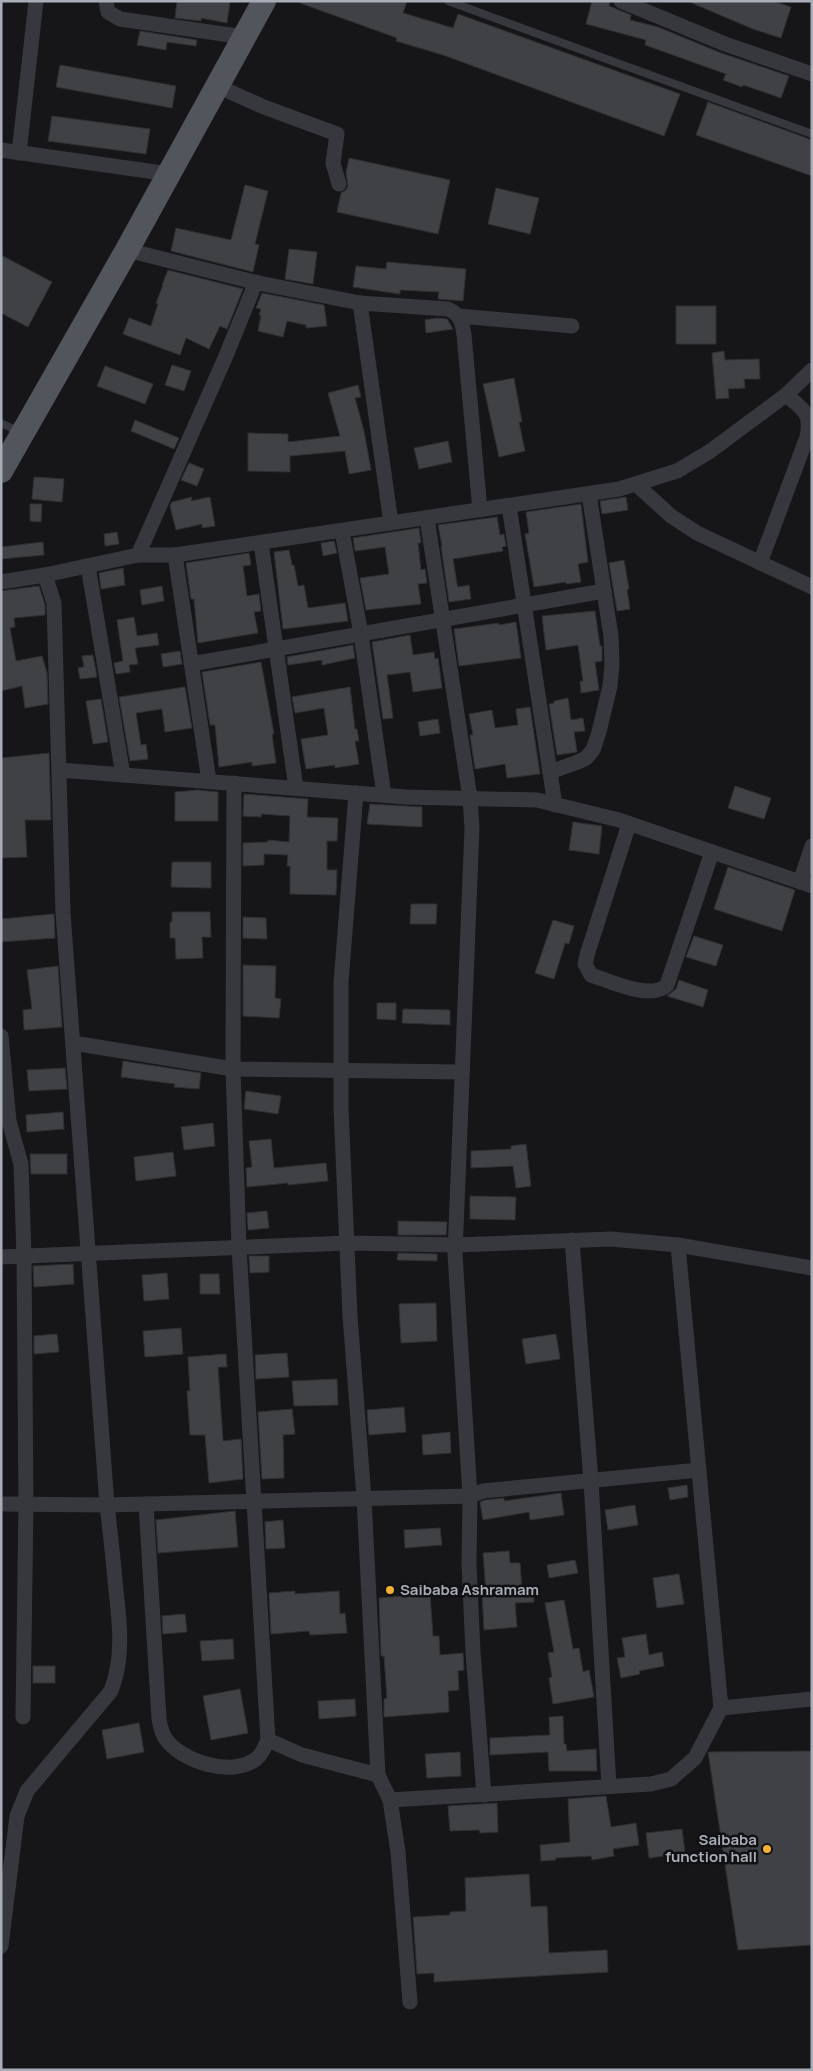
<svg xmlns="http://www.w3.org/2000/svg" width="813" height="2071" viewBox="0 0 813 2071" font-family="Manrope,sans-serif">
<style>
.building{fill:#404145;stroke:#303034}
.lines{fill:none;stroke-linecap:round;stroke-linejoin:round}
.lane{stroke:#37383d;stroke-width:8}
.street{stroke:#37383d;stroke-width:15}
.primary{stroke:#53555c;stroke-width:24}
.poi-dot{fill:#f2b134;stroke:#111113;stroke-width:2}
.labels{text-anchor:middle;stroke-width:5;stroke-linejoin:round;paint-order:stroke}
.poi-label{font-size:15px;font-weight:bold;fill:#a8adb8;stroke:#111113;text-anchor:start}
</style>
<rect width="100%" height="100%" fill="#161618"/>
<g class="building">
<polygon points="177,1 230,1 227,23 201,18 201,21 175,18"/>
<polygon points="300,1 407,1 403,13 453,28 458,14 680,94 664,136 443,55 396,41 397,38 300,3"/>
<polygon points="592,1 610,1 609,6 631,15 630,20 658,27 721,53 789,76 781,98 743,85 742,87 723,80 726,74 645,45 646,40 586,24"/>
<polygon points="687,1 773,1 791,7 781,38 753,29"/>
<polygon points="140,31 197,40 196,46 167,42 166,50 137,45"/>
<polygon points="60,65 176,86 172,108 56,87"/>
<polygon points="708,102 812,140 812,176 696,135"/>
<polygon points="52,116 150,129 146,154 48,141"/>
<polygon points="349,158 450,180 438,234 337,212 341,193 346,190 348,186 346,173"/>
<polygon points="245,185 268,191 255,244 259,245 253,272 171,251 176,228 231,240"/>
<polygon points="496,188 539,198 530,234 488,224"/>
<polygon points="289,249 317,252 313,284 285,279"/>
<polygon points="1,255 52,282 28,327 1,313"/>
<polygon points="387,262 466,269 463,301 438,299 439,292 400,290 400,294 353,287 356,266 386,269"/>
<polygon points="168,270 243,289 227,329 220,326 209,349 186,338 180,355 123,334 129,318 151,326 158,304 156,303 163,285 162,285"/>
<polygon points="262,293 324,305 327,326 306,328 306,325 287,321 283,337 258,331 261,315 259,315 261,309 256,308"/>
<rect x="676" y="306" width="40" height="38"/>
<polygon points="437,318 447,319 453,329 426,333 425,320"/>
<polygon points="724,351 725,360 759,359 760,379 744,379 745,388 728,389 729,398 716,399 712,353"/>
<polygon points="172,365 191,371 184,391 165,385"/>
<polygon points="105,366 153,384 145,404 97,386"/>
<polygon points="514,378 522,422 519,422 525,451 499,457 483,384"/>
<polygon points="358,385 361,397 355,398 364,431 371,470 349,474 345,451 290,456 290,472 248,471 248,433 288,434 288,442 340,436 328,393"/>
<polygon points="135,420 179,438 174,449 131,431"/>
<polygon points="448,441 452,462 419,469 414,448"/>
<polygon points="189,463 204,469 197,486 181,480"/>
<polygon points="34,477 64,479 62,502 32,499"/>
<polygon points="192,497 191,501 210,497 215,526 202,528 202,524 176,530 170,506 172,502"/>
<polygon points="626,497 628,510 602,514 600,501"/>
<polygon points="30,504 42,504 41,522 30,521"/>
<polygon points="581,504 588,562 578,564 581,582 566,584 566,582 534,587 525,534 529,533 526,512"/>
<polygon points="497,517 500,535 504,534 506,546 502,547 503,551 453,559 457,584 458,587 469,585 471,599 449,602 441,546 442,546 438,525"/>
<polygon points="419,528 421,543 418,543 421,570 425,569 427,583 418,584 421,604 366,610 360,578 389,574 385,547 355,551 353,538"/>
<polygon points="117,532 119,544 105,546 104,534"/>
<polygon points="334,541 337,553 323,556 321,543"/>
<polygon points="43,542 44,555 1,559 1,547"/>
<polygon points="289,550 292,565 294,565 298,586 304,585 308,608 345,603 348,621 283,629 274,552"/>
<polygon points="249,553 251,565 243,566 247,596 259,594 261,611 254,612 258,633 198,643 194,599 191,599 186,563"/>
<polygon points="624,560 629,589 627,589 630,609 617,611 609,563"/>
<polygon points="123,568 125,585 101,589 99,573"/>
<polygon points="39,586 45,605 45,615 14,618 15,627 10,628 16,661 42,656 47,673 48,704 25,708 22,686 1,691 1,591"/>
<polygon points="162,586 164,601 142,605 140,590"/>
<polygon points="595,611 600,646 602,646 602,661 595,662 599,690 581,693 580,681 583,681 578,645 546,650 542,616"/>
<polygon points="134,617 137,636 157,633 159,645 135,648 138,664 129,665 130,672 116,674 114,663 123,661 117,620"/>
<polygon points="516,622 521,658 459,666 454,629 499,623 499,625"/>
<polygon points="410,635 413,655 434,652 435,659 438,658 442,688 413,692 410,672 387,675 393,718 383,719 372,642"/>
<polygon points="353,645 355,658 322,665 322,660 288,665 287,657"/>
<polygon points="180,651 182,664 163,667 161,654"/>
<polygon points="93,655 97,677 80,679 78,668 84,667 82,656"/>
<polygon points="261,662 274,734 272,734 276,763 252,766 252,762 219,767 215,725 210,725 202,672"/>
<polygon points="185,687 192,728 165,732 162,709 136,713 141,745 146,744 148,759 130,761 119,697"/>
<polygon points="350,687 355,729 357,729 359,741 355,741 359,764 335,768 335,765 306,769 301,739 328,735 324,708 295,713 292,697"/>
<polygon points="568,698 571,720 583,718 585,731 574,732 577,752 557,755 549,704 554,703 554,701"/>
<polygon points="101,699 108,742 93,744 86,701"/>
<polygon points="530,707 540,774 507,778 505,764 475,769 470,735 473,735 469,714 492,710 495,728 518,725 516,709"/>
<polygon points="438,719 440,733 420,736 418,722"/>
<polygon points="49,753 51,820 25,820 27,857 1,858 1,758"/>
<polygon points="735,786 771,798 764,819 728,808"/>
<polygon points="197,790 218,792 218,821 175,821 175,792"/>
<polygon points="244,794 308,799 307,817 338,818 337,841 327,841 327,870 337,870 336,895 290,894 290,866 287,866 288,855 264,854 264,865 243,866 243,843 268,842 268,840 289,842 290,816 261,814 261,817 243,816"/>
<polygon points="370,804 422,807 422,827 367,824"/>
<polygon points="573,822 602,826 599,854 569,850"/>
<polygon points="172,862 211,862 211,888 171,887"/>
<polygon points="728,867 795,890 782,931 714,909"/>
<polygon points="411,904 437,904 436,924 410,924"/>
<polygon points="172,912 210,912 211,937 202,937 203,958 176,959 175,938 170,938 170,922 172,922"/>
<polygon points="54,914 55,938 1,942 1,919"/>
<polygon points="243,917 266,918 267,939 243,938"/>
<polygon points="553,920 574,926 569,944 565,943 554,979 535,973"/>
<polygon points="694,936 723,945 716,966 686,957"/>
<polygon points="243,965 276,966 275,998 281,999 279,1018 243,1016"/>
<polygon points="58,966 62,1027 24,1030 23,1010 32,1009 27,970"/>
<polygon points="679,980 708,990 703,1007 667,996 676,989"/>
<polygon points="377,1003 396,1003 396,1020 377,1019"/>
<polygon points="403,1009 450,1010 450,1025 402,1023"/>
<polygon points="123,1061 201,1073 199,1089 174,1087 175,1084 121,1077"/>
<polygon points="65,1068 67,1089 29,1091 27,1070"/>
<polygon points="246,1091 281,1096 278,1114 244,1109"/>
<polygon points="63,1112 64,1129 27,1132 26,1115"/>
<polygon points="213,1123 215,1146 184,1150 181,1127"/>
<polygon points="271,1139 274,1168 326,1163 328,1181 288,1185 288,1183 247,1187 246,1168 252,1167 249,1141"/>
<polygon points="526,1144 531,1186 516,1188 513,1166 471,1168 471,1151 511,1149 511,1146"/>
<polygon points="173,1152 176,1176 136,1181 134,1157"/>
<polygon points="30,1154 67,1154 67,1174 31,1174"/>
<polygon points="470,1196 516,1197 515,1220 470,1219"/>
<polygon points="267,1211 269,1228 248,1230 247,1213"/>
<polygon points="398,1221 447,1222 446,1235 398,1235"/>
<polygon points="398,1253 437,1254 437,1261 397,1260"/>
<polygon points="249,1256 269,1256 269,1272 250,1273"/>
<polygon points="73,1264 74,1284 34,1287 33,1266"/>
<polygon points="167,1273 169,1299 144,1301 142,1275"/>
<polygon points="200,1274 219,1274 220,1294 200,1294"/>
<polygon points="436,1303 437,1341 401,1343 399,1304"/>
<polygon points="181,1328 183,1354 145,1357 143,1331"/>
<polygon points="57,1334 59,1352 34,1354 34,1336"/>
<polygon points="556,1334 560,1359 526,1364 522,1339"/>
<polygon points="287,1353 289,1377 256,1379 255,1355"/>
<polygon points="226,1354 227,1367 218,1367 223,1441 241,1439 243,1479 209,1483 205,1435 190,1435 187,1391 190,1391 188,1357"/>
<polygon points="337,1379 338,1405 294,1406 292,1381"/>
<polygon points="404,1407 406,1432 369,1435 367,1410"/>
<polygon points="292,1409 295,1434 283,1435 284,1478 262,1479 258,1412"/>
<polygon points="450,1432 451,1453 423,1455 422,1435"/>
<polygon points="687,1485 688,1497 670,1500 668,1488"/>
<polygon points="561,1493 564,1515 530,1520 529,1512 483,1520 480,1502 485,1500 504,1498 504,1501"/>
<polygon points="635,1505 638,1525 608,1530 605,1510"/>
<polygon points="235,1511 238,1547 158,1553 156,1520"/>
<polygon points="283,1520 285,1548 266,1549 265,1522"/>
<polygon points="440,1528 442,1545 405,1548 404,1530"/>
<polygon points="509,1551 510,1563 520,1563 522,1589 533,1588 534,1602 515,1603 517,1627 484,1630 482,1592 486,1592 483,1553"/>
<polygon points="575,1560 578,1573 549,1578 547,1565"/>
<polygon points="679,1574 684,1604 657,1608 653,1578"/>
<polygon points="295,1591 295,1594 339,1591 340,1614 345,1613 347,1633 310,1635 309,1631 271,1634 269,1593"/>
<polygon points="430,1594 433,1636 439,1636 440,1655 463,1653 464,1670 458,1671 459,1690 448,1691 449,1712 384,1717 384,1699 387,1698 384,1656 381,1656 379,1598"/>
<polygon points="564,1600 573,1649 579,1648 583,1672 589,1670 594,1697 553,1704 549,1678 552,1677 548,1653 554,1652 545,1603"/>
<polygon points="185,1614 187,1632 163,1634 162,1616"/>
<polygon points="646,1634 649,1655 662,1652 664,1666 639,1671 640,1674 621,1678 617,1658 625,1657 622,1638"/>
<polygon points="233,1639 234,1659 202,1661 200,1641"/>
<rect x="33" y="1666" width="22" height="17"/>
<polygon points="240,1689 248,1733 211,1740 203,1696"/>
<polygon points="355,1699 356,1716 319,1719 318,1701"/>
<polygon points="563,1716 564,1744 566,1744 567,1751 596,1749 597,1771 549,1771 548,1752 490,1755 490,1738 550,1735 549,1717"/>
<polygon points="139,1723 144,1752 107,1759 102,1730"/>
<polygon points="812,1751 812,1945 738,1950 708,1752"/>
<polygon points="460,1752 461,1776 427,1778 425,1754"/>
<polygon points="606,1796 611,1827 636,1823 639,1845 613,1849 614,1856 592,1860 591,1856 555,1858 556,1860 541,1861 540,1845 570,1842 568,1799"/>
<polygon points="497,1803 498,1832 480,1833 479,1830 450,1831 448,1806"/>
<polygon points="682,1829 685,1853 649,1858 646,1833"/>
<polygon points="529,1874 531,1907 547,1906 549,1953 607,1950 608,1972 434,1982 434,1973 417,1974 413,1917 450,1915 450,1912 466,1911 465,1878"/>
</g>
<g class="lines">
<g class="lane">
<polyline points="448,1 812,134"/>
<polyline points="1,423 20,432"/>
</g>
<g class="street">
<polyline points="106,1 108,12 120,19 244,37"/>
<polyline points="621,1 725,44 812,74"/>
<polyline points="217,86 264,107 337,134 333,163 339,184"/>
<polyline points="1,150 169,174"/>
<polyline points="19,153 36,1"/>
<path d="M127 250 254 282 360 303 448 309C461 315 462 322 464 335L480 510"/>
<polyline points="360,303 391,523"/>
<polyline points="459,316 572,326"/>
<polyline points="637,485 671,516 697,533 812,587"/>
<polyline points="509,506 555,805"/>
<polyline points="427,518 470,798 472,828 455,1254 470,1496 469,1565 473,1652 484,1795"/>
<polyline points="342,531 361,634 384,795"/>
<polyline points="261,543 296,788"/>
<polyline points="138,555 225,358 256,282"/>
<polyline points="175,555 209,781"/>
<path d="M760 563 807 437C812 413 803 409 786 395"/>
<polyline points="88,566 123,775"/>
<polyline points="45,575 138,555 175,555 619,489 677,471 709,452 786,395 812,370"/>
<polyline points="1,582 45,575 54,603 63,913 107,1505 470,1496 483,1491 699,1470"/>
<polyline points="191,664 604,591"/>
<polyline points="59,770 406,797 537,800 619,820 812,886"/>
<polyline points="550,772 578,762 586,758 593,750 599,732 610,686 612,665 611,636 589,494"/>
<polyline points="356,793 341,982 341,1108 350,1316 364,1498 378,1775 390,1800 398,1852 410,2002"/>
<path d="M629 824 587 955 585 964 591 975C610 981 651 1001 667 985L712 852"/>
<polyline points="800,882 812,846"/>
<polyline points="1,1036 9,1121 21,1164 24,1256 26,1503 23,1717"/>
<polyline points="73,1043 233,1069 462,1072"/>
<polyline points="572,1240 591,1481 609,1786"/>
<polyline points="678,1245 721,1708 812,1699"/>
<polyline points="1,1257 348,1243 456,1245 611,1239 678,1245 812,1268"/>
<path d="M1 1504 107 1505C110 1531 113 1556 115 1581 119 1619 125 1655 111 1691L27 1791 17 1816 1 1946"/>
<path d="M146 1504 159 1719C160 1725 162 1733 165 1738 180 1761 232 1778 256 1759 262 1755 265 1746 268 1740L239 1247 233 1069 234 783"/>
<polyline points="268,1740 302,1755 378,1775"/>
<polyline points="390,1800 651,1784 671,1779 695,1758 721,1708"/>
</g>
<polyline class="primary" points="1,471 127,250 264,1"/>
</g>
<g class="poi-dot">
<circle cx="390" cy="1590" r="5"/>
<circle cx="767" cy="1849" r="5"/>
</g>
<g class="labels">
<g class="poi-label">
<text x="400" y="1595">Saibaba Ashramam</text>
<text x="757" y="1845" text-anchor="end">Saibaba<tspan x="757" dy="17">function hall</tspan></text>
</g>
</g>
<rect width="813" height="2071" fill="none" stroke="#a8adb8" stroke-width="5"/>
</svg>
